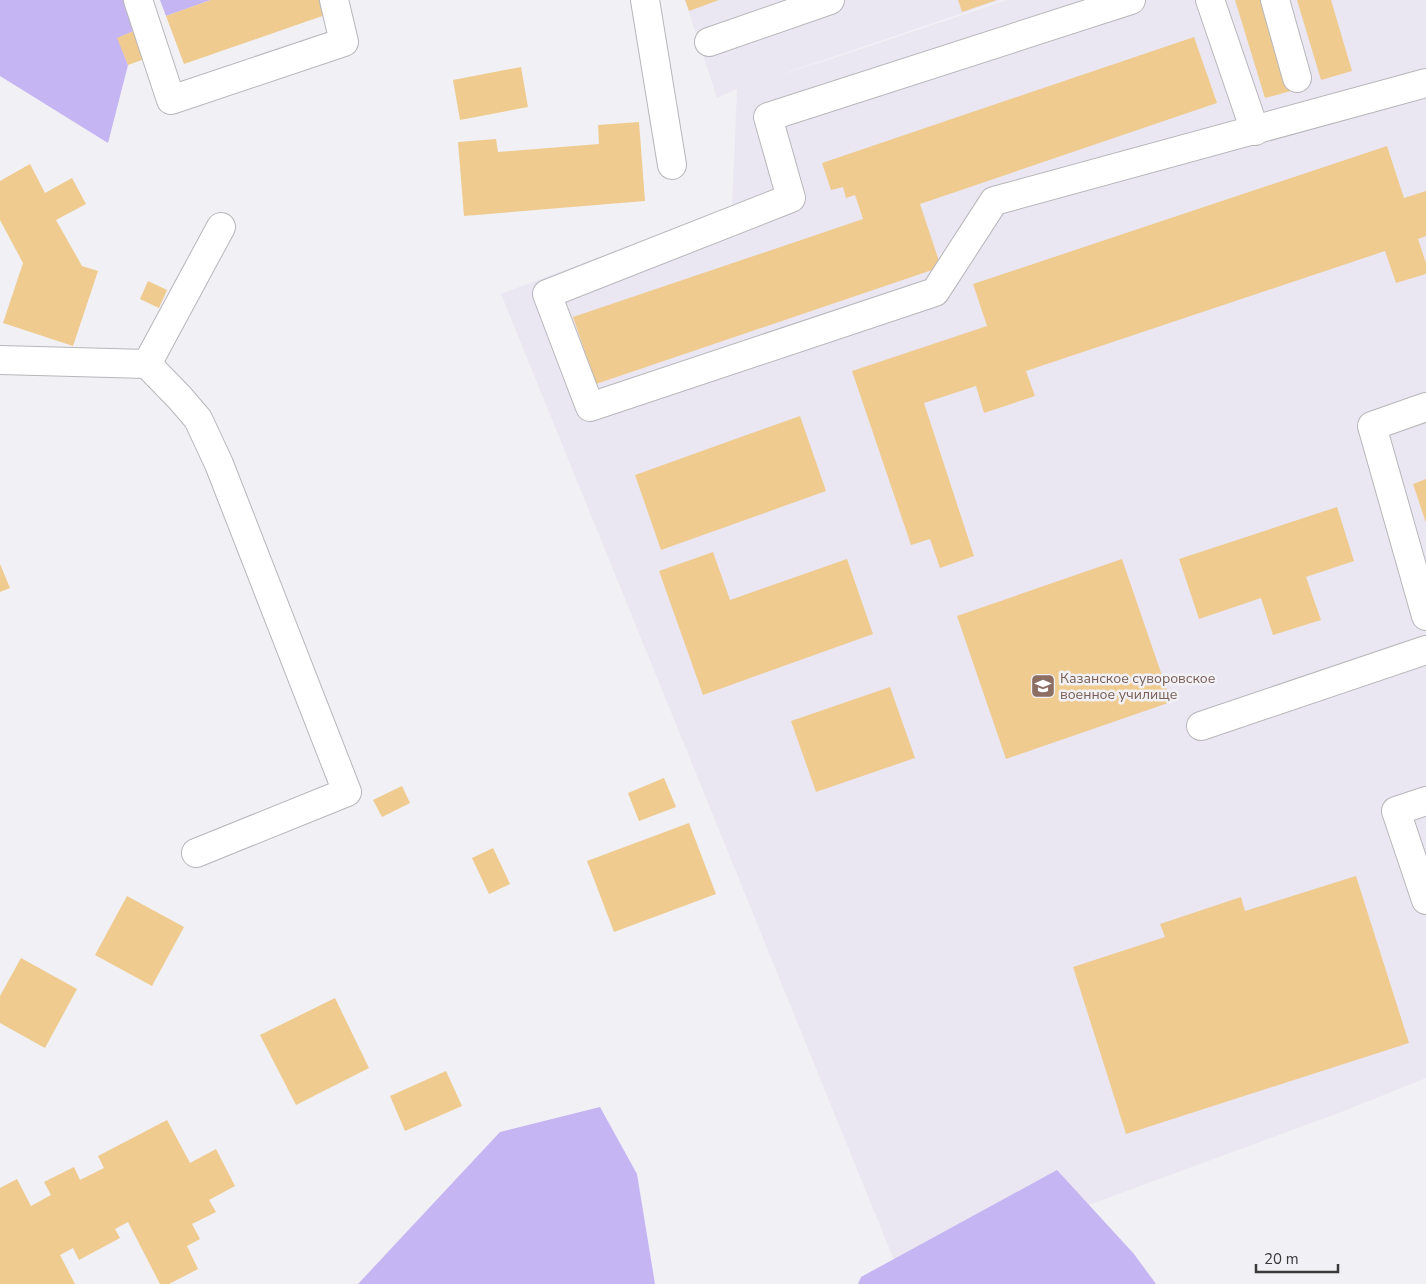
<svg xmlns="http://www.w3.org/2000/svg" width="1426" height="1284" viewBox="0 0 1426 1284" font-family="'Nunito Sans',sans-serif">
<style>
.built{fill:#eae7f3}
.forest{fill:#c5b5f3}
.building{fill:#efcb8f}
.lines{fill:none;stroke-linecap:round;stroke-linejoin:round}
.minor-casing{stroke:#b7b6ba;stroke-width:30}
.minor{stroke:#fff;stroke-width:28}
.labels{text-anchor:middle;stroke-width:5;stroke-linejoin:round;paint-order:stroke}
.education-label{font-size:14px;fill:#785e54;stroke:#f1f0f4;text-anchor:start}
</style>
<rect width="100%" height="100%" fill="#f1f0f4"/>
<polygon class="built" points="685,0 1002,0 770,78 843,55 1007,0 1426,0 1426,1078 1344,1111 1094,1203 898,1270 501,294 732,207 737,89 717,98"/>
<g class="forest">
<polygon points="0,0 127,0 136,30 118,38 128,65 108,143 0,76"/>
<polygon points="160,0 211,0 166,16"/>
<polygon points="600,1107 637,1174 655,1284 358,1284 500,1132"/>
<polygon points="1057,1170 1134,1254 1156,1284 858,1284 861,1277"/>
</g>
<g class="building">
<polygon points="211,0 326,0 331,13 184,64 166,16"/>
<polygon points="685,0 719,0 689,11"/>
<polygon points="958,0 997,0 962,12"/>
<polygon points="1235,0 1264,0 1291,91 1265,98"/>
<polygon points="1297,0 1331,0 1352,71 1321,80"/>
<polygon points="136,30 147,58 128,65 117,38"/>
<polygon points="1194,37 1217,103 920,204 941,267 596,384 573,317 863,219 855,195 846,198 843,187 831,190 822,163"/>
<polygon points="521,67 528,107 460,120 453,80"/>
<polygon points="639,122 645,201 464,216 458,142 496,139 498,152 599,144 598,125"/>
<polygon points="1387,146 1404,198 1426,191 1426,236 1418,239 1426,263 1426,274 1396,283 1385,251 1026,371 1035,396 984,413 976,386 924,403 974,556 940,568 930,539 911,545 852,371 987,326 973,284"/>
<polygon points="30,164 45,193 72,178 86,204 56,220 82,266 98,271 73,346 3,323 23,263 0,220 0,181"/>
<polygon points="148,281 167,290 159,308 140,299"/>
<polygon points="800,416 826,491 661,550 635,475"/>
<polygon points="1426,479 1426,523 1413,484"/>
<polygon points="1337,507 1354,561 1306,577 1321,620 1273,635 1261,598 1199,619 1179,559"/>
<polygon points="713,552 730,600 847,559 873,634 703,695 659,571"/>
<polygon points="1122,559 1171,702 1006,759 957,616"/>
<polygon points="0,564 10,588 0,592"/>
<polygon points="890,687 915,758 816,792 791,721"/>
<polygon points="664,778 676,807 639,821 628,793"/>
<polygon points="402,786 410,803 382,817 373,800"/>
<polygon points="689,823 716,894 614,932 587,861"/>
<polygon points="493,848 510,884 489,894 472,858"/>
<polygon points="1356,876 1409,1043 1126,1134 1073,967 1165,937 1160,924 1241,897 1245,911"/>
<polygon points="127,896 184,927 152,986 95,955"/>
<polygon points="21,958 77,989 45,1048 0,1023 0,996"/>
<polygon points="335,998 369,1068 296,1105 260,1035"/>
<polygon points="446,1071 462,1106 405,1131 390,1096"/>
<polygon points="167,1120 190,1163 216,1149 235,1186 209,1200 216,1212 192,1224 200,1239 187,1246 198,1269 169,1284 160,1284 128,1222 115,1229 120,1238 79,1260 73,1248 60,1255 75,1284 0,1284 0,1188 17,1179 31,1206 51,1195 44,1182 74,1167 80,1180 104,1168 98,1156"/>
</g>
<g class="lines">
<defs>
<g id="minor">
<polyline points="138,0 171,100 344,42 334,0"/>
<polyline points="645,0 672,165"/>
<polyline points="1131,0 768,117 791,198 547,294 590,407 935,292 994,201 1426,83"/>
<polyline points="1210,0 1255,131"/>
<polyline points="1275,0 1297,78"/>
<polyline points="709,42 830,0"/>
<polyline points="0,360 147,364 180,398 198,419 219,464 347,792 196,853"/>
<polyline points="147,364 221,227"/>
<polyline points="1426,407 1372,426 1426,616"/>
<polyline points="1201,726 1426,650"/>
<polyline points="1426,801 1396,811 1426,900"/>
</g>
</defs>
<use href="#minor" class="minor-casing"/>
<use href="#minor" class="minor"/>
</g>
<defs>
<symbol id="university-square" viewBox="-11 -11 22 22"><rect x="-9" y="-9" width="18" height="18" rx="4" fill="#8d6e63" stroke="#f1f0f4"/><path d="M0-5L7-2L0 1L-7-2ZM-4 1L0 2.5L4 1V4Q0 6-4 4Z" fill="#fff"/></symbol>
</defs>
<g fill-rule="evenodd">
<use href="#university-square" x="1029" y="672" width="28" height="28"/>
</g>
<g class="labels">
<g class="education-label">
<text x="1060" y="683">Казанское суворовское<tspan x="1060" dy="16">военное училище</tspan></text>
</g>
</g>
<path d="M1256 1264v8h82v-8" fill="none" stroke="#39393a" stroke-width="2.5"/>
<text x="1264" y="1264" font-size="15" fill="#39393a" stroke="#f1f0f4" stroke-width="4" paint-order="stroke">20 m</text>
</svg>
